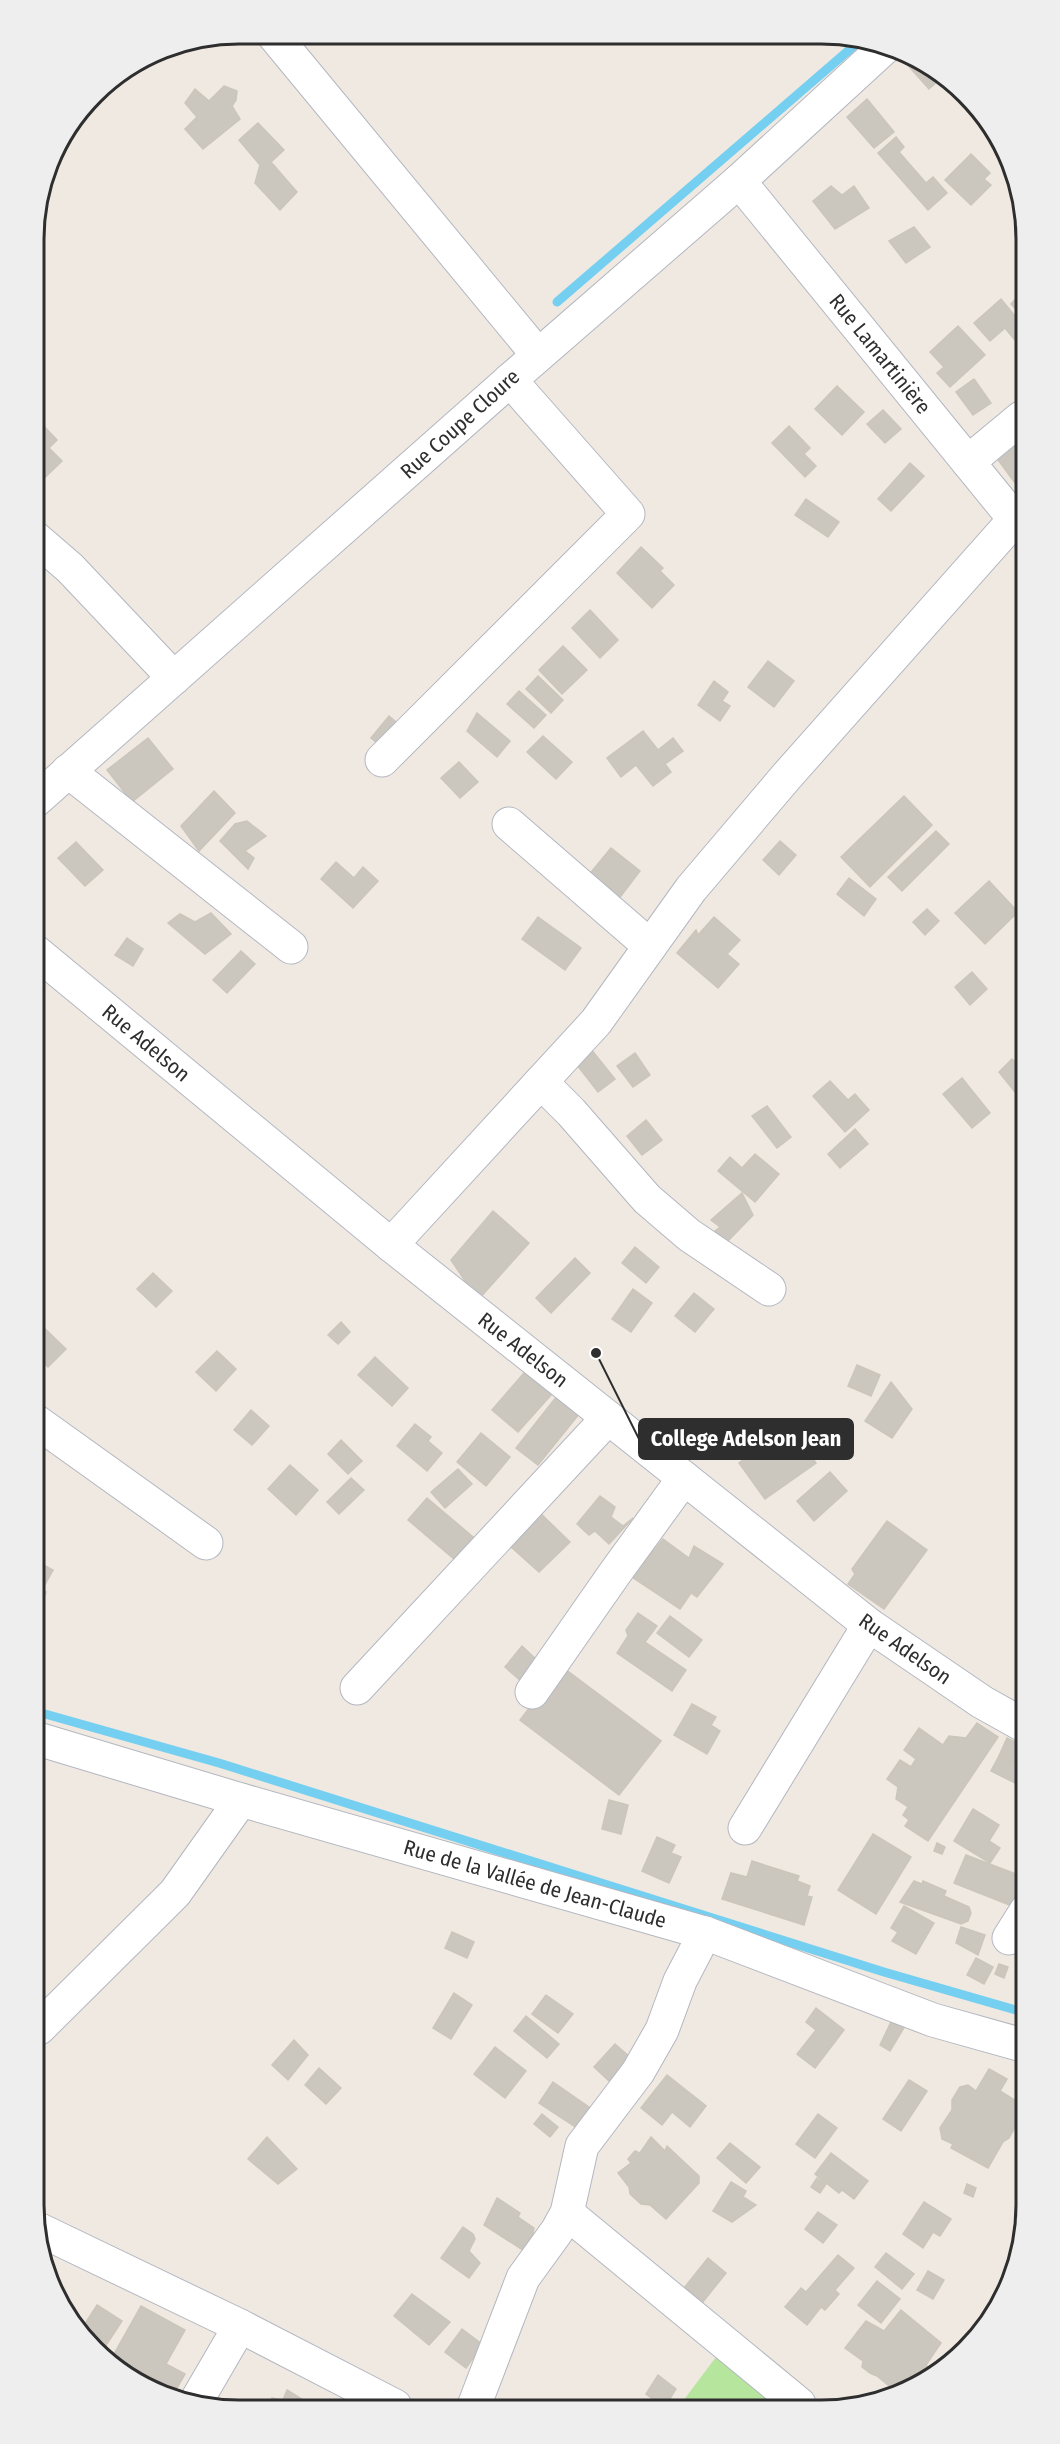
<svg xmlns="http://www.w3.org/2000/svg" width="1060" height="2444" viewBox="0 0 1060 2444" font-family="'Fira Sans Condensed',sans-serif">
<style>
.green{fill:#b6e59e}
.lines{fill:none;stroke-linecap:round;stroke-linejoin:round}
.stream{stroke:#75cff0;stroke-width:9}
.building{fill:#cbc7bf;stroke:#cbc5ba;stroke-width:1.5}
.street-casing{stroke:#b4b7c1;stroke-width:35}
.street{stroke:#fff;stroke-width:33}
.labels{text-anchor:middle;stroke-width:5;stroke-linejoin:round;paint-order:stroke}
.street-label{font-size:21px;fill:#2e2e2e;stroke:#fff}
.rim{fill:none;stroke:#2e2e2e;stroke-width:3}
.leader{fill:none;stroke:#2e2e2e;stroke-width:2}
.callout-dot{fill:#2e2e2e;stroke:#fff;stroke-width:2}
.callout{fill:#2e2e2e;stroke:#2e2e2e;stroke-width:2}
.callout-label{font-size:22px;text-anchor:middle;font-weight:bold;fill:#fff}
</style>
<rect width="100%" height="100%" fill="#efe9e1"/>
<polygon class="green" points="719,2353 778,2404 680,2405"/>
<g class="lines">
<g class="stream">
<polyline points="557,302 863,38"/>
<polyline points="38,1712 219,1763 884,1972 1026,2013"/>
</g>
</g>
<g class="building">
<polygon points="906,59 931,71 939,80 929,89 904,61"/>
<polygon points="224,86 237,91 236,100 232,106 240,119 203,149 185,129 197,117 185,103 195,89 209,101"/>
<polygon points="867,99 894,132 874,148 847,117"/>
<polygon points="989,120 999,138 994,140 984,122"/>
<polygon points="258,123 284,150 271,162 297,192 280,210 255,183 260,165 239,140"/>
<polygon points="896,137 904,147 899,152 926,183 933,177 947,193 928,210 878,153"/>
<polygon points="971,154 990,173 984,179 991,185 971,205 945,180"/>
<polygon points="831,186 842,195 854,186 869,208 835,229 813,201"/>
<polygon points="914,227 930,247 906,263 889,241"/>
<polygon points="1020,294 1020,314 1011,304"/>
<polygon points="1001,299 1020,322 1019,345 1005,328 990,341 974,323"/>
<polygon points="958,326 985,355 950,387 937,373 944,367 930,352"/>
<polygon points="974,379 991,403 973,415 956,392"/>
<polygon points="837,386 864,412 842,435 815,409"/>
<polygon points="883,410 901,429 885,443 867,424"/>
<polygon points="37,419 57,440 49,448 62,461 34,488 34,421"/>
<polygon points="789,426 810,448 804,454 816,466 805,477 772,443"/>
<polygon points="1012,440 1021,453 1021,479 1015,483 993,453"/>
<polygon points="910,463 924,476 891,511 878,499"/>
<polygon points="806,499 839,522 828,537 795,515"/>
<polygon points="641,547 663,568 660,571 674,585 652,608 617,573"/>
<polygon points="590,610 618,640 600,658 572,628"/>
<polygon points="563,646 587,670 562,694 539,670"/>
<polygon points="768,661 794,681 774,707 748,687"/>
<polygon points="538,676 563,700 551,713 526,689"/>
<polygon points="714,681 728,692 722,701 730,706 720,721 698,705"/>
<polygon points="519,691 546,715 534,728 507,704"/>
<polygon points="477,713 510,741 497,757 467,731"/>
<polygon points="389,716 402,727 384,749 371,738"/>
<polygon points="643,731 658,750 673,738 683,751 665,764 671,772 653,786 636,765 621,777 607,758"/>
<polygon points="543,736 572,762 556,779 527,752"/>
<polygon points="148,738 173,769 132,802 107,770"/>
<polygon points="459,762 478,782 460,798 441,778"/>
<polygon points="214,791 235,813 199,851 181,826"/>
<polygon points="904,796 932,825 870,887 841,857"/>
<polygon points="247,821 266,836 245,851 254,858 248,869 220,841 235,824"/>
<polygon points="936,831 949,844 902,891 888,877"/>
<polygon points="780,841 796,855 779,875 763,860"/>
<polygon points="76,842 103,870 85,886 58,858"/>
<polygon points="611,848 640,871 618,900 588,876"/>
<polygon points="36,862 44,872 36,879"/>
<polygon points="336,862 354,878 363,867 378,881 353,908 321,879"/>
<polygon points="849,878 876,899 864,916 837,894"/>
<polygon points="989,881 1018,912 985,944 955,913"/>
<polygon points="927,909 939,921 925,935 913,922"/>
<polygon points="211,913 231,934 205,954 168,923 180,914 195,922"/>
<polygon points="538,917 581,948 565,970 522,939"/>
<polygon points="714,917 740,940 727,954 739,964 718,988 677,953 696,930 698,935"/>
<polygon points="127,938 143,949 133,966 115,955"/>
<polygon points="241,951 255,964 227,993 213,980"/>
<polygon points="972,972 987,989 970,1005 955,987"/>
<polygon points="590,1048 615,1079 598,1092 574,1061"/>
<polygon points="635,1053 650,1075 633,1087 617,1066"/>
<polygon points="1012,1059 1020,1066 1023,1063 1023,1102 999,1072"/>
<polygon points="962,1078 990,1113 972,1128 943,1094"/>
<polygon points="830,1081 848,1100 855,1094 869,1110 845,1132 813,1096"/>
<polygon points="767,1106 791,1137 777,1148 752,1116"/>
<polygon points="646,1120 662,1140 642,1155 627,1136"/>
<polygon points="855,1129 868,1144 840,1168 828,1154"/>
<polygon points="755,1154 779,1174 755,1202 718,1171 730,1157 742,1168"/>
<polygon points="742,1193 753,1215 722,1247 705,1239 720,1227 711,1220"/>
<polygon points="493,1211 529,1243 478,1300 451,1260"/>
<polygon points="635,1247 659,1267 646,1283 622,1263"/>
<polygon points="575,1258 590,1273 551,1313 536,1298"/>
<polygon points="153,1273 172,1291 156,1307 137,1289"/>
<polygon points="633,1289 652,1303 631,1332 612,1319"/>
<polygon points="694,1293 714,1309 695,1332 675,1316"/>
<polygon points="37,1321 66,1349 48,1367 37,1356"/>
<polygon points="341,1322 350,1332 338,1344 328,1335"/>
<polygon points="217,1351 236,1369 216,1391 196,1372"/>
<polygon points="375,1357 408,1388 392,1406 358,1375"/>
<polygon points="857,1365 880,1375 871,1396 848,1386"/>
<polygon points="524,1373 551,1395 518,1432 492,1410"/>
<polygon points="891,1382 912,1409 892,1438 865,1421"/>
<polygon points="557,1396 579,1414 538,1465 516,1448"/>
<polygon points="251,1410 269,1426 252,1445 234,1430"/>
<polygon points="415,1424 431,1437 428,1441 442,1453 427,1471 397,1446"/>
<polygon points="790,1427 816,1463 765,1499 739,1463"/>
<polygon points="481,1433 510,1457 486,1486 457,1462"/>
<polygon points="341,1440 362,1461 348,1474 328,1454"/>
<polygon points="290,1465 318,1490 296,1515 268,1489"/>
<polygon points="458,1469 472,1484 445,1508 431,1492"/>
<polygon points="830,1472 847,1491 814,1521 797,1501"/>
<polygon points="351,1478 364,1490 339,1514 327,1502"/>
<polygon points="600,1496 615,1507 611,1517 623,1526 633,1518 609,1544 595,1531 589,1535 577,1524"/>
<polygon points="427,1498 479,1542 461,1565 408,1520"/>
<polygon points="539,1512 570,1542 539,1572 511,1547"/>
<polygon points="887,1521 927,1550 884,1609 848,1584 855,1574 852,1569"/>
<polygon points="663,1539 689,1558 694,1546 723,1564 697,1597 691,1593 680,1609 632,1577"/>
<polygon points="38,1562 53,1570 41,1592 46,1592 38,1613"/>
<polygon points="638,1613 657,1626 645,1642 686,1670 672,1691 617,1653 628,1636 626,1630"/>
<polygon points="670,1616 702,1640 689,1657 657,1633"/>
<polygon points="522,1646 539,1662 522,1682 505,1667"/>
<polygon points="561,1666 661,1741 619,1795 520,1720"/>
<polygon points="692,1704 716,1717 711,1725 720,1731 707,1754 674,1735"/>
<polygon points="977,1723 998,1737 928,1841 905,1826 909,1820 903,1815 908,1807 896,1799 898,1787 887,1779 900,1760 911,1767 916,1759 904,1750 919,1728 943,1745 949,1736 966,1738"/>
<polygon points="1007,1738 1025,1747 1025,1769 999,1756"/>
<polygon points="999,1756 1025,1769 1025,1788 991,1771"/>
<polygon points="609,1800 628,1805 621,1834 602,1829"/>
<polygon points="1025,1807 1025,1825 1016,1819"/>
<polygon points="973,1809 999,1825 989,1841 1000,1848 990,1863 954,1841"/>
<polygon points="873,1834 911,1857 876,1914 838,1890"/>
<polygon points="657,1837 675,1845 671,1853 681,1857 669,1883 642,1871"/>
<polygon points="937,1843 945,1847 942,1854 934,1851"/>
<polygon points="966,1855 1021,1876 1012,1906 954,1883"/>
<polygon points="752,1861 799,1876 797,1881 810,1886 807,1896 812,1897 804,1925 722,1899 731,1873 747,1877"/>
<polygon points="914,1881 922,1884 923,1881 946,1891 944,1896 969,1907 971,1913 968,1921 961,1924 900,1902"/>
<polygon points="904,1906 934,1923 916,1954 892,1941 898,1932 891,1928"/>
<polygon points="961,1927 985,1935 978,1955 956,1943"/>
<polygon points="452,1932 474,1942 467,1958 445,1948"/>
<polygon points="976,1958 993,1967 984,1984 967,1975"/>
<polygon points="999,1964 1008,1967 1004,1978 995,1974"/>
<polygon points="454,1993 472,2005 451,2039 433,2028"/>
<polygon points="546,1995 573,2014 558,2033 532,2014"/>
<polygon points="816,2008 844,2030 815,2068 797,2054 816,2030 806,2022"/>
<polygon points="526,2016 559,2044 547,2058 514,2031"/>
<polygon points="891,2022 905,2026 890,2051 880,2045"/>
<polygon points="294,2040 308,2055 288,2080 272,2065"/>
<polygon points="615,2044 630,2057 609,2081 594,2067"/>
<polygon points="495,2047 526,2071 505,2098 474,2074"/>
<polygon points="319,2068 341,2088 326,2104 305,2085"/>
<polygon points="989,2069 1007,2079 1000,2091 1021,2104 1023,2113 1009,2138 1003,2142 988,2168 951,2148 953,2144 942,2139 940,2128 952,2110 952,2100 960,2087 968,2085 976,2091"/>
<polygon points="667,2075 706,2106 690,2127 672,2112 662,2125 641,2108"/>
<polygon points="909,2080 927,2091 901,2131 883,2119"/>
<polygon points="553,2082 596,2112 583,2132 539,2103"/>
<polygon points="542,2114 558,2127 550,2137 534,2124"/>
<polygon points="818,2114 837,2128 815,2158 796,2144"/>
<polygon points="267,2137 297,2169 278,2184 248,2159"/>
<polygon points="651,2137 665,2151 667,2146 699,2176 699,2183 666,2219 650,2205 641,2204 630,2194 629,2187 618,2173 631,2163 628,2159 635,2151 640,2153"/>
<polygon points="730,2143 760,2167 746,2183 717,2158"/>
<polygon points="831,2153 868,2181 854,2199 842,2190 839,2193 815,2174"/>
<polygon points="817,2178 826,2184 820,2193 811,2187"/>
<polygon points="731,2182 746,2191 743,2197 756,2205 732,2222 713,2211"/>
<polygon points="967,2184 976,2188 973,2197 964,2193"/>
<polygon points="497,2198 520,2213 518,2217 534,2228 529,2254 484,2225"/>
<polygon points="924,2202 951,2219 940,2236 933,2232 923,2248 903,2234"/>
<polygon points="818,2212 837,2225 823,2243 805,2229"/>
<polygon points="463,2227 473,2234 475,2239 469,2251 480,2263 469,2278 441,2258"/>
<polygon points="886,2253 914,2274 902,2289 875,2267"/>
<polygon points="838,2255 854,2268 835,2290 839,2294 825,2310 821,2307 807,2325 785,2307 801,2288 806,2292"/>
<polygon points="708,2258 726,2273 702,2303 684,2288"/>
<polygon points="928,2271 944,2280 933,2299 917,2290"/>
<polygon points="877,2281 900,2299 881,2323 858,2305"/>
<polygon points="412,2294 450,2322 429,2345 394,2316"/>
<polygon points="97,2305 122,2321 99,2356 79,2333"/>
<polygon points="141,2306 185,2330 166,2364 185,2374 173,2395 109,2363"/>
<polygon points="901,2310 941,2343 926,2365 933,2373 927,2380 902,2392 897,2389 894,2390 877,2376 870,2373 862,2367 863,2361 845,2348 866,2321 884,2331"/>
<polygon points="462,2329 483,2345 466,2368 445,2352"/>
<polygon points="658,2375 676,2389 666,2405 661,2405 646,2394"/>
<polygon points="287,2390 308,2403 306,2407 267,2407 272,2398 283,2400"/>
</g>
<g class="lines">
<defs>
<g id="street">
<polyline points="272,33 538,355"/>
<polyline points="739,181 1021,527"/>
<polyline points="968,462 1021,418"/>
<polyline points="34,537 70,568 174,678"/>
<polyline points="382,760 628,514 510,380"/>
<polyline points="68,771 291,947"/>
<polyline points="35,801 510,380 739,181 884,48"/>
<polyline points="509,824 650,946"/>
<polyline points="36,952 391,1245 869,1625 982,1702 1025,1726"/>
<polyline points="541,1082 571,1112 647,1199 689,1235 769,1289"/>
<polyline points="391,1245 596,1022 691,889 786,777 1015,519"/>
<polyline points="37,1422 206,1543"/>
<polyline points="357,1688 608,1418"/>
<polyline points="532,1692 615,1573 684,1478"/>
<polyline points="38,1739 241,1800 705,1933 933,2020 1026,2046"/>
<polyline points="745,1828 869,1625"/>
<polyline points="1009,1938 1026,1911"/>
<polyline points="39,2028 175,1893 241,1800"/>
<polyline points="567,2213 799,2404"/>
<polyline points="40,2230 240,2326 395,2406"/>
<polyline points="194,2405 240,2326"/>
<polyline points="474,2406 523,2278 557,2231 567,2213 582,2146 638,2072 662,2030 680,1981 705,1933"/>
</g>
</defs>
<use href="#street" class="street-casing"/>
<use href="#street" class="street"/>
</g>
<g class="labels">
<g class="street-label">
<text transform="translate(880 354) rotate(51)" y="7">Rue Lamartinière</text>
<text transform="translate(460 424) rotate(-42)" y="7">Rue Coupe Cloure</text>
<text transform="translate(146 1043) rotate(40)" y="7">Rue Adelson</text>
<text transform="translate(523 1350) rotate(38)" y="7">Rue Adelson</text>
<text transform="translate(905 1649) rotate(35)" y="7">Rue Adelson</text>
<text transform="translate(535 1884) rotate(16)" y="7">Rue de la Vallée de Jean-Claude</text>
</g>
</g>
<path d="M0 0H1060V2444H0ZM239 44H821A195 195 0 0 1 1016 239V2205A195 195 0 0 1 821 2400H239A195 195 0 0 1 44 2205V239A195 195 0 0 1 239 44Z" fill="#eee" fill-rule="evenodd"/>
<path class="rim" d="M239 44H821A195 195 0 0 1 1016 239V2205A195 195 0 0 1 821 2400H239A195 195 0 0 1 44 2205V239A195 195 0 0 1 239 44Z"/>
<path class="leader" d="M596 1353L639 1439"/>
<circle class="callout-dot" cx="596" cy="1353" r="6"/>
<rect class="callout" x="639" y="1419" width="214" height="40" rx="6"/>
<g class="callout-label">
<text x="746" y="1446">College Adelson Jean</text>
</g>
</svg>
